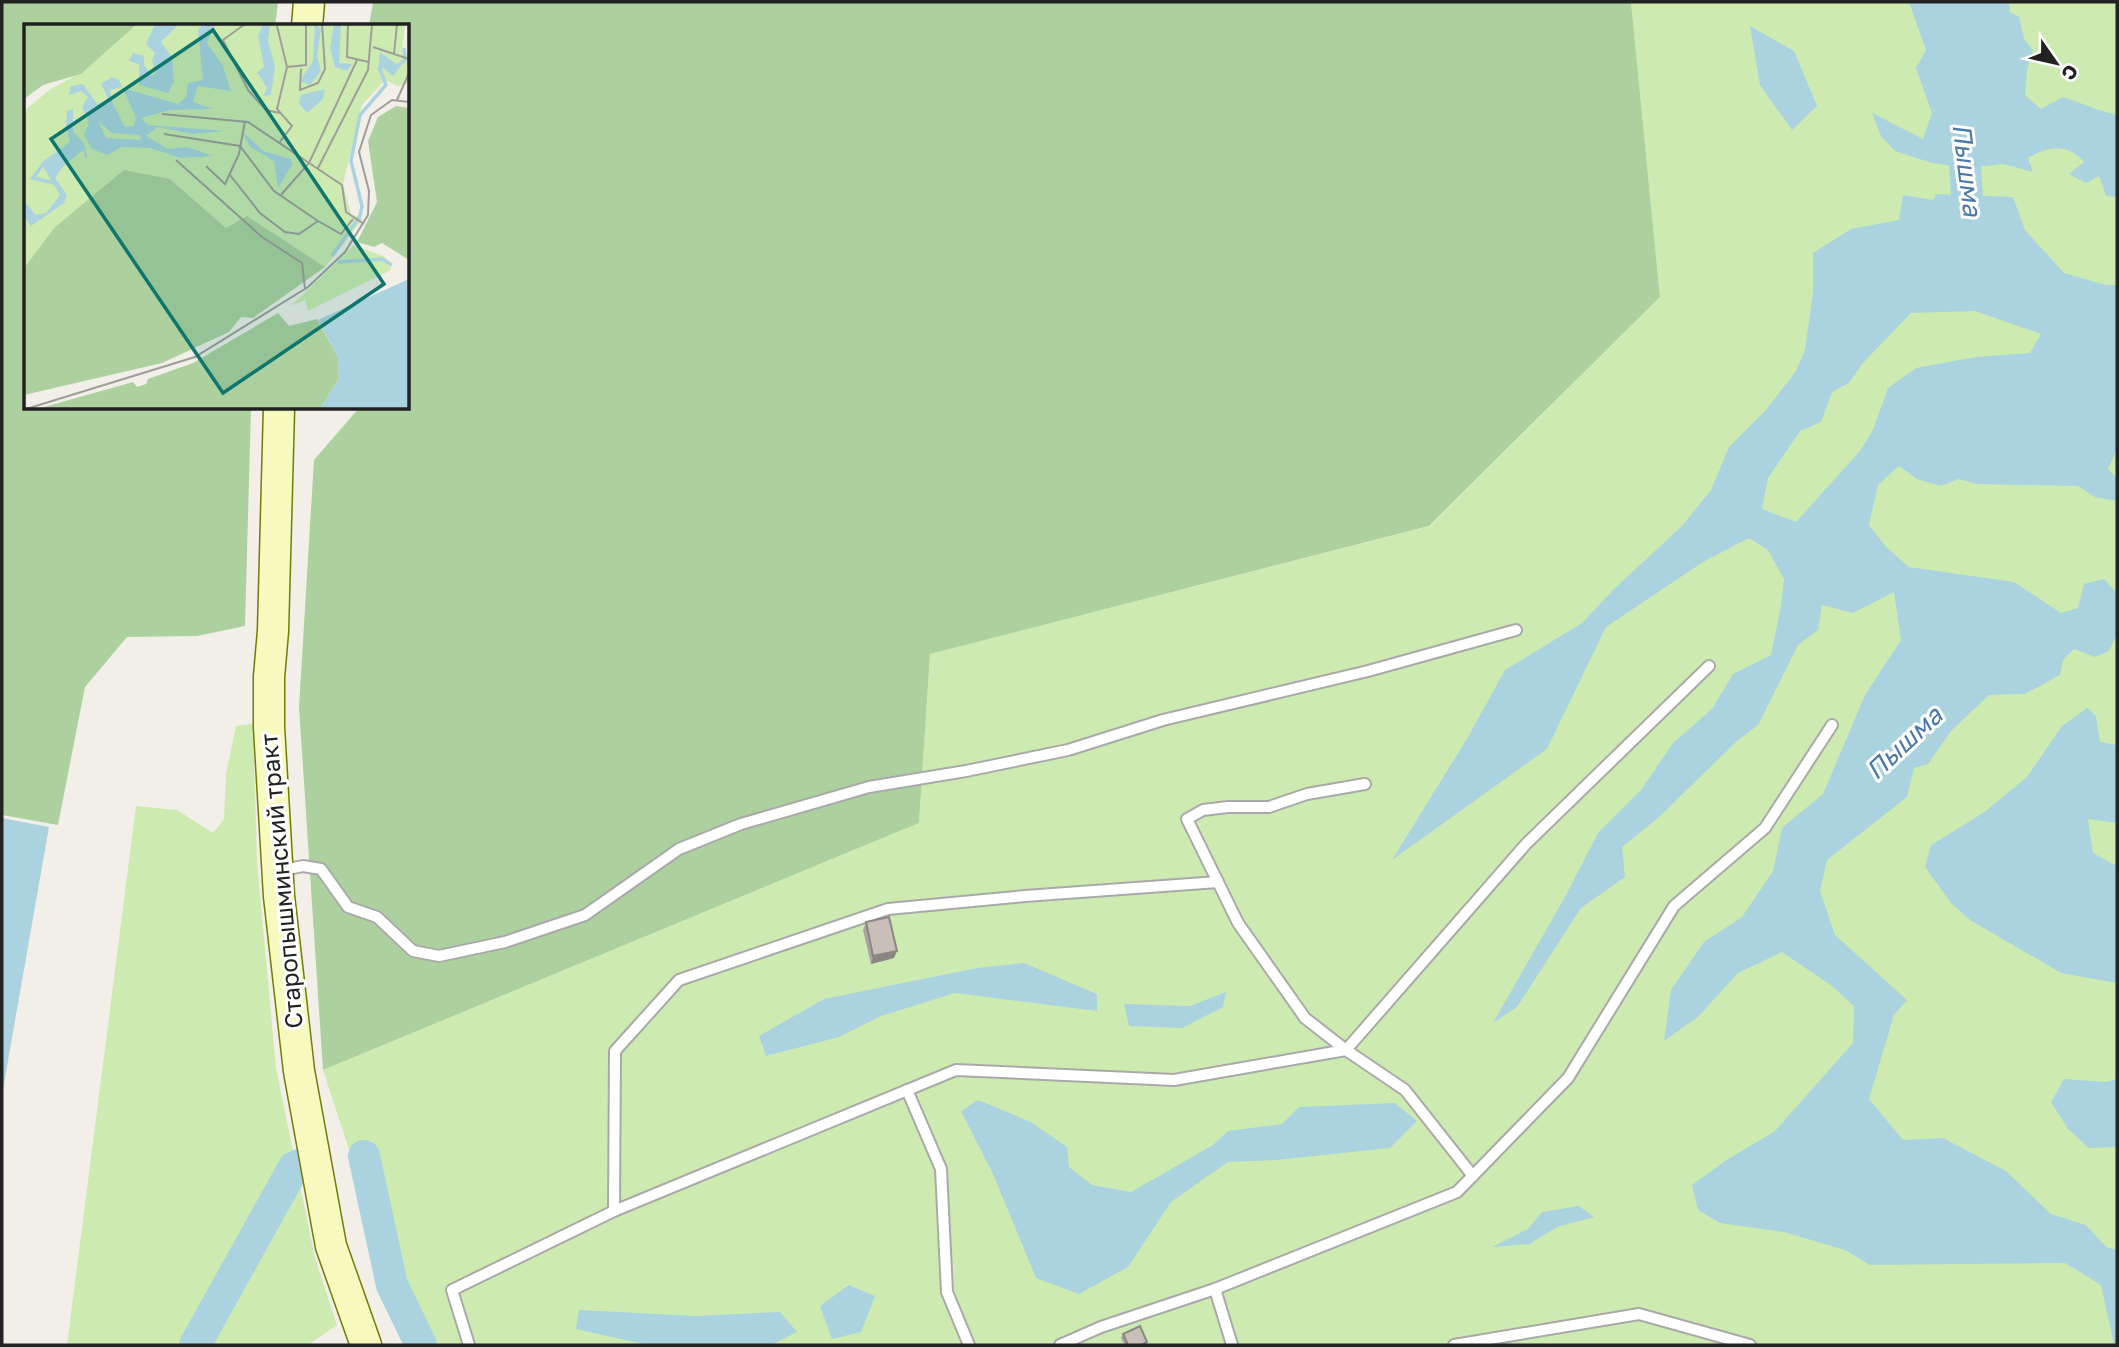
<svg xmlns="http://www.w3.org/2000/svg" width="2119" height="1347" viewBox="0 0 2119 1347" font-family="'Golos Text',sans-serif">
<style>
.grass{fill:#cdebb0}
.forest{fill:#add19e}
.water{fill:#aad3df;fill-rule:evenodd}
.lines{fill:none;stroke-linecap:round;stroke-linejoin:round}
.river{stroke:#aad3df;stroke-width:32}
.lane-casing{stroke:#a9a9a9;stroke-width:14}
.secondary-casing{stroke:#707d05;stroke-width:33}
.lane{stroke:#fff;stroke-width:10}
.secondary{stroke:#f7fabf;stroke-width:30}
.wall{fill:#aba49e}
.shaded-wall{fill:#8b8681}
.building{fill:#c7bfb8;stroke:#8b8681;stroke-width:2}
.labels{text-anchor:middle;stroke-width:6;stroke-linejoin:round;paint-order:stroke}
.street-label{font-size:24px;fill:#222;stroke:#fff}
.water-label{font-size:26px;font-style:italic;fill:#4a7aab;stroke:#fff}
.inset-river{fill:none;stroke:#aad3df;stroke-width:3.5}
.inset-road{fill:none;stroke:#9f9d99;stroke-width:2}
.view{fill:#0f766e;fill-opacity:0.15;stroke:#0f766e;stroke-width:3.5}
.inset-edge{fill:none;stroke:#222;stroke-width:3.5}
</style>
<rect width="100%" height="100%" fill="#f2efe9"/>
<g class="grass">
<polygon points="1631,2 2117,2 2117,1345 413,1345 323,1070 919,823 930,654 1430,526 1660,297"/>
<polygon points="253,724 257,861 276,1068 315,1258 337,1325 308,1345 67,1345 136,806 177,810 213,833 224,819 226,774 236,726"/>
</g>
<g class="forest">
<polygon points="2,2 278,2 275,26 26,26 26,408 251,408 245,626 197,636 127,637 85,687 58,825 2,815"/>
<polygon points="373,2 1631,2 1660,297 1429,526 930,654 919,823 323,1070 299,707 314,460 359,408 408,408 408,26 369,26"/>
</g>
<g class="water">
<path d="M1909 2H2009L2010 12 2019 17 2024 39 2033 50 2027 70 2025 95 2041 109 2063 97C2082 103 2098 111 2117 115V197L2106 196 2099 176 2086 183 2069 174 2084 162C2067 143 2049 146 2028 158L2033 172 2003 164 1966 168 1932 163 1895 151 1881 136 1872 113 1923 139 1932 113 1916 68 1926 50Z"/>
<polygon points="1750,26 1794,51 1817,106 1792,130 1760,85"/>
<path d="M1937 194 2013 197 2025 230 2064 273 2106 285H2117V449L2108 469 2117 478V501L2095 497 2078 486 1976 484 1959 479 1941 486 1917 479 1899 466 1878 485 1869 525 1887 548 1909 567 2014 582 2061 613 2078 608 2084 584 2104 579 2117 593V634L2109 651 2095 657 2074 649 2063 660 2060 675 2025 694 1989 695 1951 731 1928 764 1914 768 1907 797 1827 860 1820 891 1835 935 1907 1000 1894 1015 1869 1099 1903 1140 1943 1138 2006 1171 2051 1214 2086 1225 2106 1247 2117 1250V1345H2114L2101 1285 2065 1263 1870 1265 1845 1250 1784 1232 1720 1223 1698 1210 1692 1185 1725 1161 1775 1131 1853 1043 1854 1006 1832 986 1782 952 1738 973 1698 1017 1664 1041 1671 990 1704 942 1742 917 1773 871 1782 828 1823 794 1865 695 1901 640 1894 592 1853 613 1822 605 1818 630 1798 645 1758 725 1736 742 1658 818 1622 847 1625 877 1581 908 1517 1007 1493 1023 1565 897 1598 833 1641 790 1673 743 1712 709 1733 674 1771 655 1781 606 1784 579 1768 550 1749 538 1703 562 1606 627 1547 749 1392 860 1468 737 1505 670 1582 623 1615 588 1682 526 1711 490 1729 447 1766 410 1796 371 1805 350 1813 292V253L1851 229 1899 220 1903 195 1933 200ZM1975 311 2041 334 2030 353 1976 357 1916 368 1888 388 1873 430 1860 451 1796 522 1762 509 1768 478 1800 431 1821 422 1832 392 1849 383 1862 364 1911 313Z"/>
<polygon points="2087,708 2096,716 2100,742 2117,745 2117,823 2088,819 2093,853 2117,866 2117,983 2061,973 1970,920 1951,903 1925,867 1931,845 1983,813 2027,777 2062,726"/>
<polygon points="2,818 49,827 2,1095"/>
<polygon points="1024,963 1097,994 1097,1011 955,993 881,1016 839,1037 766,1056 759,1036 824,999 977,968"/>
<polygon points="1226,992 1223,1007 1182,1028 1129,1026 1124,1004 1190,1006"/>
<polygon points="2064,1079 2106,1082 2117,1079 2117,1147 2089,1148 2068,1129 2051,1102"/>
<polygon points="978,1100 1031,1122 1067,1147 1069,1167 1092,1185 1131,1192 1213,1145 1228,1131 1282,1124 1299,1107 1395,1103 1417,1121 1390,1148 1276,1160 1228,1162 1171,1202 1128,1267 1079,1294 1036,1278 993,1174 961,1111"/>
<polygon points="1579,1206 1594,1217 1557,1227 1530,1244 1492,1247 1528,1229 1542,1212"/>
<polygon points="849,1285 875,1296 861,1332 832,1339 820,1306"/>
<polygon points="579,1310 696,1316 780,1312 797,1332 771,1345 648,1345 576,1329"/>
</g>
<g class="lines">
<g class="river">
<polyline points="1963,127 1968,215 1977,234"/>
<polyline points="364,1156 392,1285 421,1345"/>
<polyline points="195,1345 294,1167 304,1163"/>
</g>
<defs>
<g id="lane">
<polyline points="1365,784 1307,794 1269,807 1228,807 1203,810 1187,819 1238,923 1305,1018 1346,1050 1405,1090 1473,1176"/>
<polyline points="278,871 303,866 321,869 348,907 377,917 413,951 439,956 505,942 585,915 679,849 741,824 869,787 966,771 1068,750 1163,720 1368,671 1516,630"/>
<polyline points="907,1090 941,1169 947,1292 969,1345"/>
<polyline points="614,1211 615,1051 679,980 888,909 1025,896 1218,882"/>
<polyline points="1215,1289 1232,1345"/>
<polyline points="469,1345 452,1290 614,1211 956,1070 1174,1080 1346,1050 1526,844 1709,666"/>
<polyline points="1060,1345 1101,1327 1215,1289 1457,1192 1568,1078 1674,906 1765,828 1832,725"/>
<polyline points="1454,1345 1639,1314 1750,1345"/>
</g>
<g id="secondary">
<polyline points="307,26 309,2"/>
<polyline points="279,408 273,631 269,677 269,727 279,896 299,1071 331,1246 366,1345"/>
</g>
</defs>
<use href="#lane" class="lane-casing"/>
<use href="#secondary" class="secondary-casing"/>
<use href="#lane" class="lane"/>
<use href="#secondary" class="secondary"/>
</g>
<g class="wall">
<polygon points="866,922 894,958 871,964 863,930"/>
<polygon points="1123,1334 1147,1342 1146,1345 1125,1345 1121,1338"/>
</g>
<polygon class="shaded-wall" points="897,951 894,958 871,964 873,956"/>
<g class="building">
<polygon points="889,917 897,951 873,956 866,922"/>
<polygon points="1140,1326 1147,1342 1141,1345 1128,1345 1123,1334"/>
</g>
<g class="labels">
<g class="street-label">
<text transform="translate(282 881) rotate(-95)" y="8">Старопышминский тракт</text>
</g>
<g class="water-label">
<text transform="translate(1967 170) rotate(83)" y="9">Пышма</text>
<text transform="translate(1904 743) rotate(-43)" y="9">Пышма</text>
</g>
</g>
<g transform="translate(24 24)">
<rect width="385" height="385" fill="#f2efe9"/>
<path d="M111 0H381L378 30 385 29V59L374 62 361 56 338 81 319 160 327 190 339 195 301 243 223 192 202 204 146 155 30 204 0 244V87L25 66 56 49ZM330 221 359 232 367 239V246L284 287 281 276 267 282Z" fill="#cdebb0"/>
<path d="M0 0H113L57 50 19 61 0 75ZM372 82 385 84V236L358 219 350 223 333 218 353 178 344 117 354 93ZM100 146 146 155 202 204 223 192 301 243 229 294 217 293 205 308 138 339 0 371V244L30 204ZM254 289 265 302 293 295 314 333 315 355 296 385H13L109 358 113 363 122 360 124 355 169 339Z" fill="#add19e"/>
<path d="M131 0 154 1 137 18 148 33 150 58 144 69 115 61V40L105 37 109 29 120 32V41L128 52 132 49 128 36 131 29 122 20ZM179 0H195L190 2 183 19 199 42 207 67 174 62 169 78 189 85 146 86 117 94 124 101 201 107 169 110 134 103 122 112 144 125 163 123 189 132 157 134 126 124 98 123 83 131 68 125 60 111 65 99 58 83 64 73 57 67 45 71 47 62 59 60 73 80 85 76 77 60 88 53 95 56 98 63 86 66 89 80 101 103 110 102 112 94 99 64 154 80 162 73 164 59 179 56 174 6ZM74 97 88 109 116 111 117 116 82 114ZM239 0H246L244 17 251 42 247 71 239 72 243 64 233 48 240 43 234 12ZM291 0 297 5 293 32 297 47 286 61 276 57 289 37ZM310 0H317L315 39 328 40 323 47 311 43 306 24ZM356 28 376 43 369 52 359 44 354 47ZM301 65 299 75 283 89 275 79 277 71ZM49 85V108L60 119 63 132 61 135 60 127 56 128 38 144 31 154 43 171 40 179 7 202 0 192V177L12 191 22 189 36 171 17 139 46 118 42 101 43 87ZM219 108 239 127 267 135 268 141 254 164 250 137 226 123ZM385 255V385H296L315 355 314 333 294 296Z" fill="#aad3df" fill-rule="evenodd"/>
<path class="inset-river" d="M372 43 381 36 380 24M20 139 9 154 30 159M308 232 336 192 338 182 327 137 336 91 362 61 355 43M314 238 358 235 368 241"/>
<path class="inset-road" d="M221 0 199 16 224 66 242 86 256 89M324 0 323 33 345 38M253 2 263 43 253 85 268 102 255 119M349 23 385 35M370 30 373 0M263 43 282 41V0M277 45 276 66 294 59 301 45 298 0M373 76 385 49M138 90 224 98 318 161 322 188 340 200M140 110 216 122 250 167 294 197 317 210 329 195M152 136 238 213 278 239 281 265M182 142 201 160 215 130 221 97M294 144 344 46 348 0M206 151 236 189 261 208 275 210 294 197M256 172 285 139 333 36M2 385 171 333 284 263 321 228 344 191 345 167 335 128 347 91 368 76 385 78"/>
<path class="view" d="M189 6 360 260 199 369 27 115Z"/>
<rect width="385" height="385" class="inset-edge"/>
</g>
<rect width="2119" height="1347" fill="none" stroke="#222222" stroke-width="7"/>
<g transform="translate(2056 63) rotate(124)" stroke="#ffffff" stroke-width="5" paint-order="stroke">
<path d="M0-5L12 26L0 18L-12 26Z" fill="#222222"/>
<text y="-10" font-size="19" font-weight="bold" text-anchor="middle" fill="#222222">С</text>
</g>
</svg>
